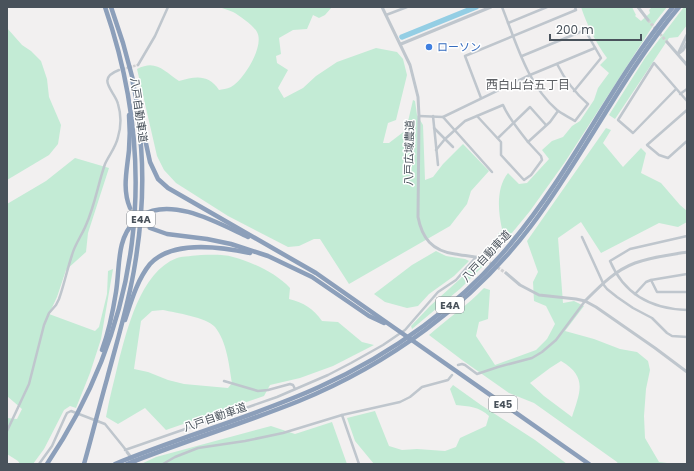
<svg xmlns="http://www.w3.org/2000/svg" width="694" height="471" viewBox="0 0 694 471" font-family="Poppins,'Noto Sans JP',sans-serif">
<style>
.green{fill:#c3ebd5;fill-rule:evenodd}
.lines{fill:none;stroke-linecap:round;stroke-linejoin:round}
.river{stroke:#94cee4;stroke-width:5.5}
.minor-tunnel{stroke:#d0d0d2;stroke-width:2.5;stroke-dasharray:2.5 1;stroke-linecap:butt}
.tertiary-tunnel{stroke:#d0d0d2;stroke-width:3;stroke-dasharray:3 1.5;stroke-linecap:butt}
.motorway-tunnel{stroke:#d0d0d2;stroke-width:4.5;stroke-dasharray:4.5 2;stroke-linecap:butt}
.minor{stroke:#bfc6cd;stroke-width:2.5}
.tertiary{stroke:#bfc6cd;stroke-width:3}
.motorway{stroke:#8c9fba;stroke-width:4.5}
.shop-dot{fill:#3f7fe0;stroke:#fff;stroke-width:1.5}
.labels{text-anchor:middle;stroke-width:3;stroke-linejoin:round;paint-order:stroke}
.shield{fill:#fff;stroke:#80868c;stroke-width:1}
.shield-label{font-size:10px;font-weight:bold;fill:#49525b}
.shop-label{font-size:11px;fill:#366cbe;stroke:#fff;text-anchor:start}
.street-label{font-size:11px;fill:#49525b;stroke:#fff}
.neighbourhood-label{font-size:12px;fill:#5d6064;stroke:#fff}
</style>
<rect width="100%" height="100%" fill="#f2f0f0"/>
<g class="green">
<path d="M219 7H332L325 15 319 18 313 15 307 29 293 30 279 38 281 54 276 56 277 63 288 70 278 88 284 98 303 88 316 76 337 62 376 48 397 52 403 59 407 75 396 120 388 123 383 143H389L406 130 413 100 415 101 417 115 423 125 425 180 433 177 443 164 463 144 489 171 471 191 467 204 450 226 349 284 320 239H314L299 246 288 247 228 216 176 183 164 170 157 156 137 69C156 59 164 71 179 81 195 76 209 74 219 90 222 89 227 89 231 87 243 81 265 46 257 32 254 26 239 15 233 12 229 10 224 9 219 7Z"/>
<path d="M581 7H632L636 15 635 16 641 21 650 13 649 10 652 7H667L656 21 565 162 530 211 492 257 461 288 412 329 411 326 430 306 460 279 476 261 486 251 502 229C498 211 496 188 508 173L519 184 527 183 549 159 542 150 552 141 563 137 572 126 580 121 594 100 598 88 609 73 600 65 607 58C596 43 587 25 581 7Z"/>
<polygon points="684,7 687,7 687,25 678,37 669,38 615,119 609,115 645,58"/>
<polygon points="7,28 22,45 31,51 41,61 47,79 49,97 61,125 58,144 49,155 7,180"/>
<path d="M606 128 611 130 603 143 623 167 641 148 646 153 641 173 661 183 680 205 687 211V222L678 227 659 223 601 253 581 222 558 238 563 303 574 301 584 306 565 331 594 339 620 349 637 352 648 361 650 370 646 389 644 416 645 438 659 462 675 464H618L617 462 534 403 509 393 462 360 429 335C447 319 467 306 484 288L490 290 488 319 479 322 476 336 495 365 536 350 547 339 555 324 546 306 534 301 533 282 538 272 527 241ZM561 361C588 377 580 392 572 417L544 396 530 383 550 368Z"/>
<polygon points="75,158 109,168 88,233 86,252 66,270 57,297 49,314 95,331 99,327 107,294 108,271 113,269 101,339 90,373 76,408 70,406 64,410 44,449 33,464 20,464 18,461 7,454 7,418 17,419 22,409 7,396 7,204 46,181"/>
<polygon points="436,251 446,256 465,259 469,261 454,276 429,294 418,306 407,308 385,302 374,294 412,265"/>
<path d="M201 255C211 255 223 254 233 257 252 262 276 273 290 288L289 299C304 303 313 308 322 321L338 322 362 342 374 345 333 366 300 378 270 385 264 396 166 430 145 408 118 424 106 417C109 399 114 382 118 364 127 330 140 272 177 258 184 256 194 256 201 255ZM163 310C176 313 206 317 215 327 227 342 229 365 232 383L228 388 184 384 168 380 148 372 134 369 141 321 152 311Z"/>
<path d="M453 385 481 405 535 440 567 464H374L355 441 347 418 375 411 389 446 402 450 417 449 445 451 456 447 460 438 486 426 489 416C480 407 468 406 456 405L450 389Z"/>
<polygon points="332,422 347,464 141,464 156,457 271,426 295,434"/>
</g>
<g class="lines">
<polyline class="river" points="402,37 476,7"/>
<polyline class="minor-tunnel" points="123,69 138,65"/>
<g class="tertiary-tunnel">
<polyline points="648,20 667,42"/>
<polyline points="486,260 506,273"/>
</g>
<polyline class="motorway-tunnel" points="130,208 139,220 150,228"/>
<g class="minor">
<path d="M502 7C516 42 527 84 557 110 562 114 569 117 575 121L588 104C574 92 565 80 557 64"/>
<polyline points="386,15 407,7"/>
<polyline points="508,23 547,7"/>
<polyline points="522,56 585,30 601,58 574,91"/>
<polyline points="138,65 155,36 168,7"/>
<polyline points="676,89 633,133 618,120 654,63 687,101"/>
<polyline points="680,94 687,89"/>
<polyline points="481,98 465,56 576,10 575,7"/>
<polyline points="687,110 647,145 659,155 668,158 687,141"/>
<polyline points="419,116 443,117 530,75 595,48"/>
<polyline points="433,116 438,165"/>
<polyline points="477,116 501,142 501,155 524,180 531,175 542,160 541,156 528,142"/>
<polyline points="443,117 492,172"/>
<polyline points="434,128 453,147"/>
<polyline points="498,138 530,107 546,125"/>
<path d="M436 150 445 139 465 121 503 105C509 119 519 130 528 142L550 122 558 111"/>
<path d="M687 236 630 249 610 261C624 294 652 309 687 310"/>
<polyline points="582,237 603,283"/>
<polyline points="651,280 657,292 687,292"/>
<polyline points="603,284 607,289 617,297 633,308 652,318 667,333 672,336 687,337"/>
<polyline points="635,294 646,282 651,280 687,274"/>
<polyline points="458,365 462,364 465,365 477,374 498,367 532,358 542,352 556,340 585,301"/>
<polyline points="224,381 258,391 268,390 290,384 293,385 295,389"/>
<polyline points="342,415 359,464"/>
<path d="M7 431 29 384 44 325 49 313 56 305 59 299C64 285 67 270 72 255 75 244 82 235 86 225 95 205 98 184 105 164 109 155 116 147 118 137 121 127 121 114 118 104 115 91 95 79 119 70"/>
<polyline points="125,450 277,397 328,375 351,363 383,345 405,330 438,292 456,280 476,257"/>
<polyline points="39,464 52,446 65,417 67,413 71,411 105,424 126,450"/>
<polyline points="163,464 175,457 198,448 245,441 283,433 342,415 400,402 410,397 422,387 448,380 452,375"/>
</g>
<g class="tertiary">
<path d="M382 7 410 65 418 97 419 116 418 217C422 238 432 251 455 254 465 256 476 256 486 260"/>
<polyline points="638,7 648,20"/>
<polyline points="667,42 687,65"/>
<polyline points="401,44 491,7"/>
<polyline points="678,54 687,35"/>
<polyline points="678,54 683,50 687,43"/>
<polyline points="506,273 520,285 539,295 576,299 585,301 596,307 655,348 687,372"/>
<path d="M585 301C600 286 614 271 635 263 651 257 670 255 687 252"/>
<polyline points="127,452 136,464"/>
</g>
<g class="motorway">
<polyline points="111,7 123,43 133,80"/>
<polyline points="132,79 150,162 158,179 168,188 316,273 589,464"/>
<path d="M129 115C130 127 130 138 129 150 127 170 122 189 130 208"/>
<path d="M141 216C171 196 218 223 248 237"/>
<polyline points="150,228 167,234 207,239 231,244 268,256 312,277 369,316 384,323"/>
<path d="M125 320C131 302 137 280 150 264 172 240 222 247 250 253"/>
<path d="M102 350C109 331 113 311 116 292 120 268 116 239 135 221"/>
<path d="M47 464C141 324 160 166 105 7"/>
<path d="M84 464C92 436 99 407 107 379 117 341 129 303 135 264 143 216 145 167 138 119"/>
<path d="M115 464C182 436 253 417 319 387 392 354 461 305 512 242 573 169 612 81 673 7"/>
<path d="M127 464C184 441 242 424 299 401 389 364 471 305 531 226 584 156 622 75 679 7"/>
</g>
</g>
<circle class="shop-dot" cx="429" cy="47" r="4"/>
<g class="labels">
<g class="shield">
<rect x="127" y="211" width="28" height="16" rx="3"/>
<rect x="436" y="297" width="28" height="16" rx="3"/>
<rect x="489" y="396" width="28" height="16" rx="3"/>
</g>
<g class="shield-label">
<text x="141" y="223">E4A</text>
<text x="450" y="309">E4A</text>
<text x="503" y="408">E45</text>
</g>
<g class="shop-label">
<text x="437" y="51">ローソン</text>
</g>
<g class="street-label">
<text transform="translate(139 110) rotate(82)" y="4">八戸自動車道</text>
<text transform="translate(409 153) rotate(-89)" y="4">八戸広域農道</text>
<text transform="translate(486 256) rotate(-47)" y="4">八戸自動車道</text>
<text transform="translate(215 417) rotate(-19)" y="4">八戸自動車道</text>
</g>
<g class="neighbourhood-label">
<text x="528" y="89">西白山台五丁目</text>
</g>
</g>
<rect width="694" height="471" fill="none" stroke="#49525b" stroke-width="16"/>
<path d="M550 34v6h91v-6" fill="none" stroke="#49525b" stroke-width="2"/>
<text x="556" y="34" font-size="12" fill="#49525b" stroke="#ffffff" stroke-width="3" paint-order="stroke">200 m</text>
</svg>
